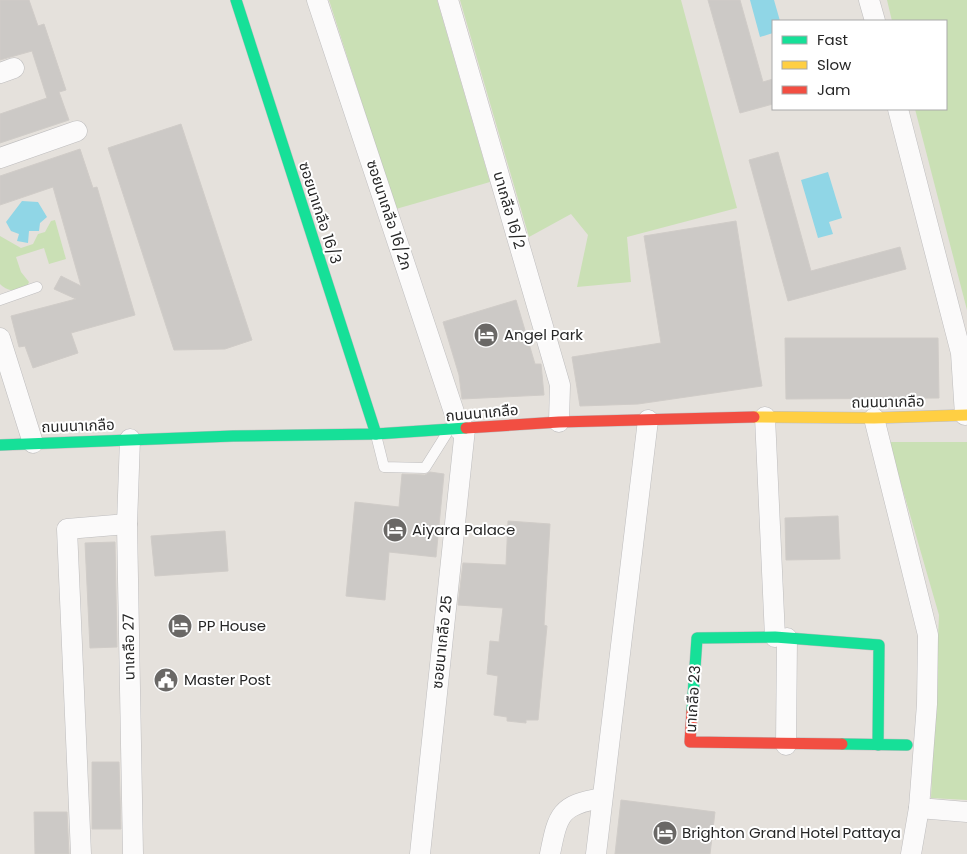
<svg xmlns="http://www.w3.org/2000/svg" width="967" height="854" viewBox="0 0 967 854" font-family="Poppins,'Noto Sans Thai',sans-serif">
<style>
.green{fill:#cae0b5}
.water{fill:#90d6e6}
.building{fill:#ccc9c6;stroke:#d0ccc8}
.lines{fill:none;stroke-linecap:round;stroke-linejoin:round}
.lane-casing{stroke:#bebdbe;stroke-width:11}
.street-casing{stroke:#bebdbe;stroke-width:21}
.fast-casing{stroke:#bebdbe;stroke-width:12}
.slow-casing{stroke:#bebdbe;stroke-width:12}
.jam-casing{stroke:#bebdbe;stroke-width:12}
.lane{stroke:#fbfafa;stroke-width:10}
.street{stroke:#fbfafa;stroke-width:20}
.fast{stroke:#16e098;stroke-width:11}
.slow{stroke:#ffcf43;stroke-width:11}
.jam{stroke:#f24e42;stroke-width:11}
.labels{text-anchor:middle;stroke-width:4;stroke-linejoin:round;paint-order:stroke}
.street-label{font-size:15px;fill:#272727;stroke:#fff}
.poi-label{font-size:15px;fill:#272727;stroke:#fff;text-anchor:start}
</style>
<rect width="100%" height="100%" fill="#e5e1dc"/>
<g class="green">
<polygon points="329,0 437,0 490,182 396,209"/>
<polygon points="460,0 681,0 737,208 627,237 631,282 577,287 588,235 571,214 529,237"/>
<polygon points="887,0 967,0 967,310 915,109 946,109 946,21 892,21"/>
<path d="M55 220 66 259 49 264 44 248 16 257 21 272 29 282 26 289C16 291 8 292 0 284V236L21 248 33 244 38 234 45 232 51 221Z"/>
<polygon points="889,442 967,442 967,800 931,798 939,615"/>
</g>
<g class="water">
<polygon points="750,0 774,0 780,21 773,21 773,33 760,37"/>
<polygon points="828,172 842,218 829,222 833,234 818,238 801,180"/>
<polygon points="22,201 38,202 47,217 40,223 39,231 29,231 28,243 17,241 19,234 11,231 6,222"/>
</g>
<g class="building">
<polygon points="0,0 29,0 38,26 44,24 66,90 59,92 69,120 0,143 0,114 47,98 32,51 0,60"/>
<polygon points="708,0 740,0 763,82 773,79 773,104 740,113"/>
<polygon points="181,124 252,340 225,349 174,350 108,148"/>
<polygon points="80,149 93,188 97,187 135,315 71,333 78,353 33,368 25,346 19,347 11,316 76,299 54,289 61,276 81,286 53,187 0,205 0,176"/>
<polygon points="778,152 811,271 900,247 906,269 788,301 749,160"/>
<polygon points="736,221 762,386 638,404 580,406 572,357 661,343 644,236"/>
<polygon points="516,300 535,364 541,364 544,395 462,399 459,375 443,322"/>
<polygon points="785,338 938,338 939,398 786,399"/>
<polygon points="430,472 444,474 436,557 389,552 385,600 346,596 355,502 399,507 402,474 425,475"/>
<polygon points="838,516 840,559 786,560 785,518"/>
<polygon points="508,521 550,524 544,625 547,626 538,720 526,720 526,723 507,721 507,717 494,715 498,676 487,674 490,641 499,642 503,608 458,605 463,563 506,565"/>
<polygon points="225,531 228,571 155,576 151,536"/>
<polygon points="115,542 117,647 90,648 85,543"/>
<polygon points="92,762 119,762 121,829 92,829"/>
<polygon points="621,800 715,812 710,854 615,854"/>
<polygon points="34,812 67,812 69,854 35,854"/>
</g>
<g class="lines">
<defs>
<g id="lane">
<polyline points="0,300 37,287"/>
<polyline points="376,435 384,467 425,468 447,433"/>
</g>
<g id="street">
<polyline points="317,0 460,430"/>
<polyline points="448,0 560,385 559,422"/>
<polyline points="869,0 875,21"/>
<polyline points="0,73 14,68"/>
<polyline points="898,109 961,353 965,415"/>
<polyline points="0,158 77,131"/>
<polyline points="0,338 33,443"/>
<polyline points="765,417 775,637"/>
<polyline points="874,418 928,635 927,704 919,808 967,812"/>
<polyline points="130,439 127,524 133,854"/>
<polyline points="786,745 787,638"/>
<polyline points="81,854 67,529 127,524"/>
<polyline points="420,854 465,429"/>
<path d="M550 854C558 814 560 805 602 798"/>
<polyline points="596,854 648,420"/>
<polyline points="911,854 919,808"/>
</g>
<g id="fast">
<polyline points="236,0 376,434"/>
<polyline points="0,445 233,436 376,434 466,428"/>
<polyline points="692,711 697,638 775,637 879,645 878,745"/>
<polyline points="842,744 907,745"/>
</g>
<polyline id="slow" points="754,417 874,418 967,415"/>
<g id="jam">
<polyline points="466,428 559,422 754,417"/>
<polyline points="692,711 690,742 842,744"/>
</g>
</defs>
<use href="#lane" class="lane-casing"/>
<use href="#street" class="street-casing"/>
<use href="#fast" class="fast-casing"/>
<use href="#slow" class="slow-casing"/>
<use href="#jam" class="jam-casing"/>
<use href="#lane" class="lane"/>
<use href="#street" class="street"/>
<use href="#fast" class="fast"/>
<use href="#slow" class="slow"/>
<use href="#jam" class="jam"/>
</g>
<defs>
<symbol id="hotel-disc" viewBox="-11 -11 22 22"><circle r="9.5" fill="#6a6866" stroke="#fff"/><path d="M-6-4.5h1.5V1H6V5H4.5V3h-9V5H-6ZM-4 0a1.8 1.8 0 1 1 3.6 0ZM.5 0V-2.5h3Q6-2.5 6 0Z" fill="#fff"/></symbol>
<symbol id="civic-disc" viewBox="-11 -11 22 22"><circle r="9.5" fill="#6a6866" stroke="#fff"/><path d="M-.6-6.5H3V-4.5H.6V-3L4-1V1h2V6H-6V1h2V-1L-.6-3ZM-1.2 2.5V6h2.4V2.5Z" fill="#fff"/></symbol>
</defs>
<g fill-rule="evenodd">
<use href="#hotel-disc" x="472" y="321" width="28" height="28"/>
<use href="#hotel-disc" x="381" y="516" width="28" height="28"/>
<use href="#hotel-disc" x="166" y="612" width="28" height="28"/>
<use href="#civic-disc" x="152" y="666" width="28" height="28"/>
<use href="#hotel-disc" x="651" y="819" width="28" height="28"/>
</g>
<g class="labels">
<g class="street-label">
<text transform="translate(509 210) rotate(74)" y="5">นาเกลือ 16/2</text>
<text transform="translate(320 213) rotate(72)" y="5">ซอยนาเกลือ 16/3</text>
<text transform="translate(389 215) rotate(72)" y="5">ซอยนาเกลือ 16/2ก</text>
<text transform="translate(888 402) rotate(-1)" y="5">ถนนนาเกลือ</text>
<text transform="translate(482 413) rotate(-5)" y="5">ถนนนาเกลือ</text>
<text transform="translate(78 426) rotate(-2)" y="5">ถนนนาเกลือ</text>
<text transform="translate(442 642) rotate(-84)" y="5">ซอยนาเกลือ 25</text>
<text transform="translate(129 647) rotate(-91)" y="5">นาเกลือ 27</text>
<text transform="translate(693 699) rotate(-86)" y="5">นาเกลือ 23</text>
</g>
<g class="poi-label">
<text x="504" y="340">Angel Park</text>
<text x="412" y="535">Aiyara Palace</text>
<text x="198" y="631">PP House</text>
<text x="184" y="685">Master Post</text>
<text x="682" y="838">Brighton Grand Hotel Pattaya</text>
</g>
</g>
<rect x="772" y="20" width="175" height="90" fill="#ffffff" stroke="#a9a9a9"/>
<rect x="782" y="36" width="25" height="8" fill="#16e098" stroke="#a9a9a9"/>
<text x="817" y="45" font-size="15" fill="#272727">Fast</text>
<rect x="782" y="61" width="25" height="8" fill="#ffcf43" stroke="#a9a9a9"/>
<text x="817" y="70" font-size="15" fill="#272727">Slow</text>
<rect x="782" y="86" width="25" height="8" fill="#f24e42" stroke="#a9a9a9"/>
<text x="817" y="95" font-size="15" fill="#272727">Jam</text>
</svg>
